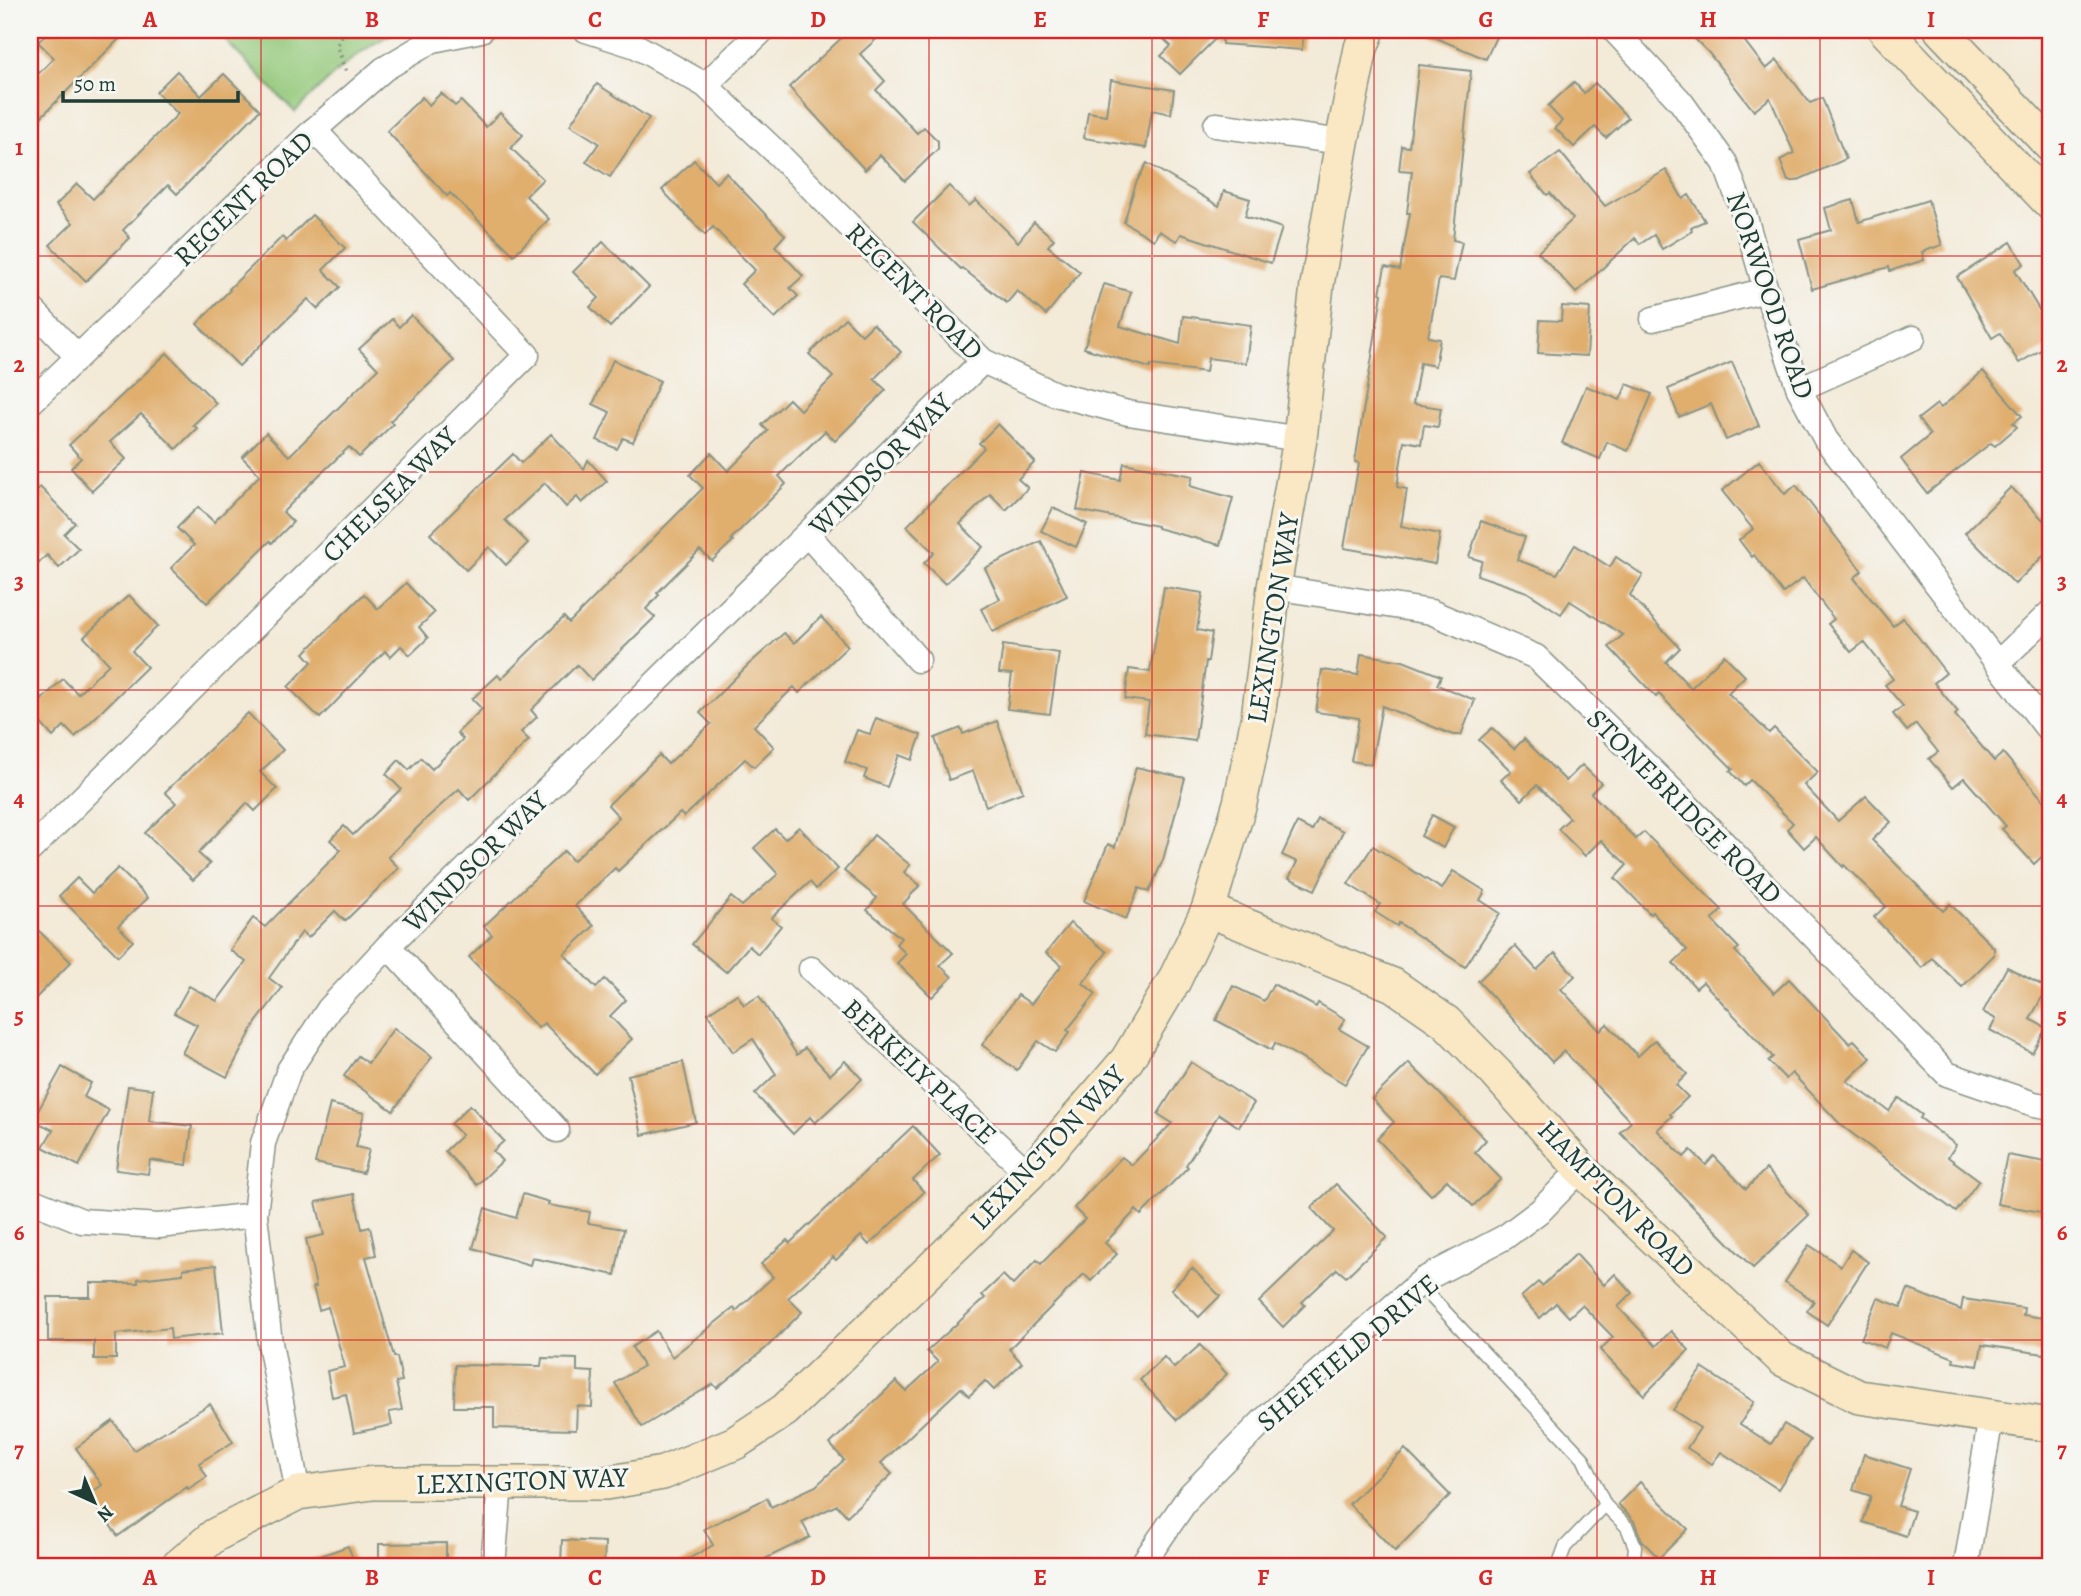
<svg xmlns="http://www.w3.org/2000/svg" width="2081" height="1596" viewBox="0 0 2081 1596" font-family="Alegreya,serif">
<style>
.green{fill:#93c879;stroke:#598256;stroke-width:2}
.building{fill:#e0ae6d}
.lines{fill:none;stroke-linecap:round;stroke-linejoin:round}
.lane-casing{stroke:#899486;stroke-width:15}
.street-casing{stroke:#899486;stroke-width:27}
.secondary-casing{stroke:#899486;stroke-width:36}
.path{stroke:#899486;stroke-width:4.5;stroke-dasharray:2 5;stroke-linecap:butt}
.lane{stroke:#fff;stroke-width:12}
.street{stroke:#fff;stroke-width:24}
.secondary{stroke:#fae7c3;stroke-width:33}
.grid{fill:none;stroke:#d62828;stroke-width:2;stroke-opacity:0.55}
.labels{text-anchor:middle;stroke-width:6;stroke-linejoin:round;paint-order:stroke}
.street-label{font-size:28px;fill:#1f3d34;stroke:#f6f6f2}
.neatline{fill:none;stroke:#d62828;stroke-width:2.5}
.grid-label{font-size:23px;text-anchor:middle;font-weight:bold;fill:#d62828}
</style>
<rect width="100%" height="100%" fill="#f6f6f2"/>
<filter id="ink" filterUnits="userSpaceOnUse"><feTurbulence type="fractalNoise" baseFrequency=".0143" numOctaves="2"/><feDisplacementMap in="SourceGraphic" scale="14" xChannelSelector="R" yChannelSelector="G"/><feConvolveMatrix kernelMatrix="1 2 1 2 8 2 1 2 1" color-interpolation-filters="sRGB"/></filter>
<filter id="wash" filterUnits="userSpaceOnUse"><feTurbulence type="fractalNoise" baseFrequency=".00686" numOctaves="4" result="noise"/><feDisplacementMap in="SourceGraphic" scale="28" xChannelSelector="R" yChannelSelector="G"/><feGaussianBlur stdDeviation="1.57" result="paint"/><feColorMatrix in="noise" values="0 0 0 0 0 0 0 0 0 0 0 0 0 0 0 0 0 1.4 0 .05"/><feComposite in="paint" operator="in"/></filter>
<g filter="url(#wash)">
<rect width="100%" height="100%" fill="#f3ead8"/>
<path class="green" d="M215 30H400C358 48 327 80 295 112Z"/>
<g id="blocks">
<g class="building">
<polygon points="51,30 128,30 30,128 30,82 54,58 38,42"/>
<polygon points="850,30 886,30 860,54 885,81 876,90 917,133 924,127 938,141 938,149 905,181 880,155 865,170 789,87"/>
<polygon points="1154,30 1304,30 1302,50 1222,44 1223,31 1180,74 1161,56 1171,46"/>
<polygon points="1417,30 1499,30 1486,59"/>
<polygon points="1686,30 1736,30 1766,69 1777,60 1810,103 1822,98 1846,159 1796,181 1788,181 1780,160 1794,153 1770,98 1754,111 1708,52"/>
<polygon points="1419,65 1471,71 1453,240 1462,242 1454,281 1439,279 1428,337 1440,339 1435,366 1420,363 1413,404 1441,408 1438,427 1424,425 1421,444 1404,441 1397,487 1407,489 1401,526 1440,534 1435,564 1344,548 1359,463 1355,462 1382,294 1380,293 1385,267 1400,270 1410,213 1407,213 1412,171 1399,170 1402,146 1409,147"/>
<polygon points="177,71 201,96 224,74 260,110 177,194 168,185 123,230 130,238 86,281 50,245 73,223 56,205 77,184 93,199 178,114 156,92"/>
<polygon points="1111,80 1174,90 1171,114 1152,110 1146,148 1084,138 1088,112 1106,115"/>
<polygon points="1574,82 1584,93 1595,83 1628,118 1606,138 1595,127 1574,147 1555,128 1562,121 1548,106"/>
<polygon points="597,84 649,118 610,177 586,162 599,143 570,125"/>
<polygon points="441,93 455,106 461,101 486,127 500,113 523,135 511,148 543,179 526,196 549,219 514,255 450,193 447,196 387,131 422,97 429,105"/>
<polygon points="1560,152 1605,206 1666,170 1683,199 1689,195 1705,221 1691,227 1692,231 1662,249 1654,235 1640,244 1635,238 1576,293 1538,252 1573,219 1550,193 1547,195 1530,174"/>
<polygon points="694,160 716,183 726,173 785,235 775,246 803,276 790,288 798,296 775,318 741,284 755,270 713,227 705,235 662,190"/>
<polygon points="1147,163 1219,206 1224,191 1250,199 1245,216 1282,228 1271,263 1181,234 1177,241 1159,231 1154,240 1124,222 1136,183"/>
<polygon points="949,186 969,206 976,200 1018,242 1034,222 1054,239 1048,246 1080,272 1046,315 1017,291 1007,303 962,268 961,269 913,222"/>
<polygon points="1853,200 1859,222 1928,200 1942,245 1922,252 1924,260 1890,271 1889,267 1812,289 1799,239 1831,230 1825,208"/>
<polygon points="312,215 345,248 323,270 340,287 318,309 308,299 239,366 197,324 230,290 229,289 282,237 286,241"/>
<polygon points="603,242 649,287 610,327 590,307 599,298 573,272"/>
<polygon points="2011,242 2024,264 2015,270 2051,329 2051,344 2019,363 2000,333 1992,338 1957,277"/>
<polygon points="1104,284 1131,292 1120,326 1180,344 1183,316 1251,325 1246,363 1208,358 1206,372 1151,365 1150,368 1084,348"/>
<polygon points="1562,306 1590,308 1587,356 1538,353 1540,320 1561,321"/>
<polygon points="411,315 454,361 390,421 393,424 359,457 349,447 313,481 283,512 293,522 272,543 270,541 207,603 171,568 194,545 177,528 198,507 214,522 260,475 242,457 266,433 289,456 378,369 359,349 392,319 399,327"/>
<polygon points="845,318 862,335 873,324 901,352 874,379 886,390 835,441 825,431 779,476 786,484 731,539 733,541 712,561 700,550 657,593 659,595 646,609 655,617 591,680 577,665 531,710 537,717 521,732 529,740 469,800 459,789 428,817 388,857 399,868 345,921 335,911 308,938 302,932 269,978 282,988 255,1024 227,1077 182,1053 197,1025 174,1013 189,986 217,1001 246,962 230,950 253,918 265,927 341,850 330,840 344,826 353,835 401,789 386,774 399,760 409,770 421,758 432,769 463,739 457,733 482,709 472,699 498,675 501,679 564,617 569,623 703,488 690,475 711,453 728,471 768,431 762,425 789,399 800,410 833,377 809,354"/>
<polygon points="167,353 216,403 193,425 197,428 176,449 141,414 110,442 126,459 92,491 71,468 81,458 69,445"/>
<polygon points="613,360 660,381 633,442 623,438 617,449 597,440 610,412 593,404"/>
<polygon points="1732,362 1759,426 1726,440 1711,404 1679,417 1668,389"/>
<polygon points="1983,371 2022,416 2013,423 2017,427 1995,446 1991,443 1927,493 1901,459 1930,435 1918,419 1937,404 1941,408"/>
<polygon points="1627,384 1652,394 1628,451 1607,442 1600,459 1562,443 1586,386 1620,400"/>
<polygon points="998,424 1035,462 1018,479 1028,488 1006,510 990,494 960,524 983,547 945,584 924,563 934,553 907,526 984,448 979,443"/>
<polygon points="551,434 584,469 588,460 607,481 582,503 577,497 566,507 545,483 505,520 528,543 506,565 489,547 466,570 430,534 513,454 521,463"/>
<polygon points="1759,461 1785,494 1796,485 1862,571 1854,578 1893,626 1903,618 1919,638 1946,673 1934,683 1958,712 1955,715 1994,761 2003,753 2051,809 2051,848 2034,864 2002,829 2006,826 1964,778 1953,787 1929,759 1938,752 1916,724 1907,731 1893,714 1903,706 1885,685 1893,679 1864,642 1851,652 1828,624 1834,619 1803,578 1783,593 1754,555 1752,557 1739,540 1753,529 1722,491"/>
<polygon points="1124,463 1193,476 1190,486 1233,498 1220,545 1157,528 1157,526 1077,510 1085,473 1120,480"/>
<polygon points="40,487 75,523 64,534 79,549 59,568 47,555 30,572 30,496"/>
<polygon points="2011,487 2051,528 2051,548 2015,584 1965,533"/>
<polygon points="1053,508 1087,524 1076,547 1041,531"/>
<polygon points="1481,521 1525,537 1517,560 1557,574 1575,545 1610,567 1616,557 1643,575 1630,595 1680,648 1666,662 1691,688 1724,655 1745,676 1728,693 1769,733 1774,728 1818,772 1804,785 1838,821 1866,796 1891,822 1872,840 1943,911 1950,904 1994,948 1994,955 1962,987 1932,958 1922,968 1874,917 1886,906 1844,865 1843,867 1816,837 1804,848 1787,829 1793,823 1750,780 1744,786 1730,771 1733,769 1659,694 1656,697 1609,647 1623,635 1570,601 1561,614 1527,592 1477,575 1482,561 1469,557"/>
<polygon points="1041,541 1067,596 993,632 981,609 1000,599 985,568"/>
<polygon points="406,583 434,613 419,627 428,638 410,655 401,646 390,657 385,651 320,718 288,687 312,662 304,653 364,594 378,609"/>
<polygon points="1164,587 1203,593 1197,630 1212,633 1208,661 1206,661 1195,741 1145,734 1149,702 1125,699 1129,669 1150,672"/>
<polygon points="129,595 158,626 132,651 147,667 75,737 64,726 53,737 30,711 63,679 78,694 109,664 84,637"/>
<polygon points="821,617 848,646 799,693 794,687 754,726 774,747 754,767 745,759 684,817 680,813 618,871 615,868 575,906 594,926 564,954 596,988 605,979 626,1000 610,1016 632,1039 595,1074 544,1023 538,1028 469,957 492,935 484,926 564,851 573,861 619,817 608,805 659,755 668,764 711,724 700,713 747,666 784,633 794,643"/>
<polygon points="1003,645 1059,653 1050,714 1007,709 1012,674 999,673"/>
<polygon points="1361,654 1403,661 1441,676 1437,685 1475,700 1461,735 1453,735 1382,706 1371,764 1351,761 1359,718 1316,712 1322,670 1358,675"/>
<polygon points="248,713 283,750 260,772 277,789 255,811 247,803 198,853 210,864 193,880 145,833 176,803 165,792"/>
<polygon points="876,718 921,735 912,760 899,755 887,787 864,778 867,770 845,762 857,730 870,734"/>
<polygon points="997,721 1023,792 986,806 973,771 949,780 935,738 961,728 963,734"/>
<polygon points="1492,728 1514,749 1524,739 1566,781 1582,765 1601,783 1591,793 1636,839 1644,832 1722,910 1712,920 1739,948 1735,951 1774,993 1789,979 1850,1044 1854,1040 1871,1058 1847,1081 1889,1111 1899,1098 1922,1115 1920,1118 1956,1145 1948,1157 1979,1180 1956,1212 1841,1125 1792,1073 1786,1079 1768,1061 1773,1057 1703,982 1696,988 1673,963 1687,950 1652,912 1650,914 1615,878 1627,865 1601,840 1585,856 1558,829 1570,818 1537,785 1522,800 1501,780 1511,771 1479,740"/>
<polygon points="1136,767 1185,778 1163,860 1149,892 1139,888 1126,919 1084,901 1108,844 1115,847"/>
<polygon points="1432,815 1454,827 1443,848 1421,836"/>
<polygon points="1318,819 1343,831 1315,890 1289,878 1297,862 1282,855 1297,823 1312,831"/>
<polygon points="799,827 838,869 816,889 810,882 771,918 781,926 758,954 749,946 726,972 692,944 731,897 742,906 778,874 754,848 775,829 785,839"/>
<polygon points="874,835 910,865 904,872 920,885 903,904 953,953 940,965 952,977 932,997 897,963 906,954 896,944 901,938 867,910 877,898 844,871"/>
<polygon points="1373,846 1442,889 1453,871 1485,891 1480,900 1500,913 1465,967 1399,923 1397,926 1375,912 1380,904 1348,884"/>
<polygon points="118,868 148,898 118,926 133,941 118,956 59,896 77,878 92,893"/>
<polygon points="1070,923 1107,952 1083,983 1096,994 1067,1030 1070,1032 1055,1052 1038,1041 1017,1070 982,1045 1018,995 1031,1004 1062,965 1046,953"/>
<polygon points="39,931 71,962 30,1004 30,941"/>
<polygon points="1515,946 1537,970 1555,953 1575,976 1561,989 1600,1031 1607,1024 1638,1056 1655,1040 1687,1074 1676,1085 1688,1097 1670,1114 1672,1116 1657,1130 1684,1157 1691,1150 1706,1165 1714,1156 1746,1189 1766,1169 1809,1215 1753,1268 1620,1132 1631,1122 1590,1079 1564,1051 1552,1062 1478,981"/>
<polygon points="2007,967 2047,988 2030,1019 2046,1028 2032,1053 1990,1030 1996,1019 1983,1012"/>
<polygon points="1273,984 1316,1007 1318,1003 1345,1019 1339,1029 1368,1046 1345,1084 1275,1043 1272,1050 1216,1020 1233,986 1264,1001"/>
<polygon points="737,994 744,1005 759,996 797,1055 805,1048 830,1075 845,1061 862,1079 815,1123 810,1117 793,1134 755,1094 776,1074 753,1039 733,1052 708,1013"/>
<polygon points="394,1028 432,1057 393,1111 344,1076 358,1056 368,1063"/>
<polygon points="683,1062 696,1122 642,1135 628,1075"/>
<polygon points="1191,1062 1254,1103 1239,1127 1219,1114 1186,1165 1188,1167 1141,1215 1136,1210 1105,1243 1117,1254 1091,1281 1084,1274 1009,1349 1022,1363 994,1390 985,1381 969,1396 961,1388 881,1463 892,1474 847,1516 837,1505 802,1522 810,1537 750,1566 676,1566 713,1545 704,1529 767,1498 771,1507 816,1486 844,1460 830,1444 896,1381 906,1391 938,1362 927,1351 985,1298 982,1295 1003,1275 1013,1285 1037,1260 1041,1264 1085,1219 1074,1208 1102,1177 1122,1157 1132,1165 1172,1123 1158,1114"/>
<polygon points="1409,1063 1486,1140 1475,1152 1501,1179 1473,1206 1447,1180 1431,1195 1377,1139 1394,1122 1372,1099"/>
<polygon points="62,1067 91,1083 84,1097 109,1110 79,1166 43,1147 53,1130 33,1120"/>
<polygon points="128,1086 153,1089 149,1121 192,1126 187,1165 150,1160 148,1174 116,1170"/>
<polygon points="330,1104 364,1113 356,1147 369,1150 363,1173 315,1163"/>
<polygon points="470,1105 504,1141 493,1151 502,1161 477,1185 445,1151 462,1135 451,1124"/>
<polygon points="913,1126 940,1155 913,1180 924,1192 869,1245 861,1236 836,1260 833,1257 788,1298 802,1312 766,1348 717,1388 713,1384 642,1427 615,1383 643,1366 632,1347 656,1331 672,1357 734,1308 736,1311 773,1277 761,1264 787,1240 790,1243"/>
<polygon points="2007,1155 2051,1163 2051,1214 1997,1204"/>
<polygon points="1336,1184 1387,1237 1346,1277 1337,1269 1302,1302 1305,1305 1283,1327 1259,1302 1333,1231 1311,1208"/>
<polygon points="354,1194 362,1229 370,1227 376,1255 366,1257 394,1357 397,1357 402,1381 396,1382 402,1410 389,1412 392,1425 354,1433 346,1394 332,1397 327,1371 345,1367 328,1307 319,1310 313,1287 316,1287 306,1239 324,1235 316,1202"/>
<polygon points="523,1194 549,1202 548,1205 590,1212 588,1223 624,1229 615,1275 532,1258 530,1265 473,1248 485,1208 516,1218"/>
<polygon points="1809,1245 1841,1266 1851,1250 1868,1262 1827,1325 1807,1311 1814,1301 1785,1282"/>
<polygon points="1576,1254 1604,1285 1615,1274 1632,1293 1618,1307 1656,1346 1671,1331 1689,1350 1644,1395 1600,1350 1613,1337 1582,1305 1569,1317 1556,1303 1540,1318 1521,1297 1538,1282 1542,1286"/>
<polygon points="216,1265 223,1333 171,1339 170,1328 116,1334 116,1359 94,1359 94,1341 48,1341 48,1297 90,1297 90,1283 138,1283 138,1279 183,1274 183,1269"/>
<polygon points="1192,1268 1220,1296 1199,1317 1171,1289"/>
<polygon points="1908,1289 1961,1310 1963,1299 2024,1308 2023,1315 2051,1319 2051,1355 1982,1345 1978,1366 1953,1362 1954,1358 1891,1333 1885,1348 1861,1339 1878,1298 1901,1307"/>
<polygon points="1200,1345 1227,1374 1177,1420 1140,1380 1164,1357 1174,1368"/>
<polygon points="542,1358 577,1359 577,1371 593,1372 592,1407 577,1406 576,1430 494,1428 494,1407 454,1407 455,1365 541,1366"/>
<polygon points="1702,1368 1754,1402 1740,1424 1771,1444 1784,1424 1810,1440 1778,1489 1721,1452 1712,1464 1687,1448 1700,1428 1673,1410"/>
<polygon points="210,1404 233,1442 199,1463 207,1477 188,1489 187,1487 118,1536 88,1495 102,1485 76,1448 113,1421 134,1450"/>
<polygon points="1405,1449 1450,1495 1395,1551 1349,1504"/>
<polygon points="1864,1454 1910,1469 1898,1506 1914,1511 1906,1536 1863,1522 1871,1496 1853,1490"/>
<polygon points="1640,1482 1688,1529 1659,1558 1642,1541 1634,1521 1618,1504"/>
<polygon points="562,1540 605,1542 604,1566 561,1566"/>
<polygon points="446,1543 446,1566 379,1566 379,1544"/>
<polygon points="348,1546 356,1566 298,1566 298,1564"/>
</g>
</g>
</g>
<g filter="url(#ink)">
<use href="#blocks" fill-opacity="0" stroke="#899486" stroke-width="2"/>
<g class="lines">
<defs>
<g id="lane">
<polyline points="1419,1284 1583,1458 1605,1505 1627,1527 1635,1547 1633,1566"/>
<polyline points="1558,1566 1565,1547 1605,1505"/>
</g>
<g id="street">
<polyline points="586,30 636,46 705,85 780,156 983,361 1055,394 1128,413 1300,439"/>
<polyline points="1614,30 1681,102 1725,163 1745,217 1766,290 1799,389 1826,440 2051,733"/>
<polyline points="705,85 763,30"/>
<polyline points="1216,125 1342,142"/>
<polyline points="30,307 77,356"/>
<polyline points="1653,319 1766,290"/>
<polyline points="1799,389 1913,338"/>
<polyline points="30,403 314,130 384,69 433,40 481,30"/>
<polyline points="808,535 918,660"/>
<polyline points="1274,587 1431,612 1536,657 1679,797 1947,1074 2034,1104 2051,1107"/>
<polyline points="1998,663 2051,612"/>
<polyline points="30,850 527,355 314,130"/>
<polyline points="388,946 557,1130"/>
<polyline points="811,969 1029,1174"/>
<polyline points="30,1200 82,1221 159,1226 255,1215"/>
<polyline points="298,1493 270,1343 255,1215 263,1143 289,1070 329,1009 388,946 983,361"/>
<polyline points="493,1566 500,1484"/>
<polyline points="1141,1566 1190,1495 1264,1420 1423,1280 1505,1237 1541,1210 1581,1169"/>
<polyline points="1966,1566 1991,1417"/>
</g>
<g id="secondary">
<polyline points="1885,30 2051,204"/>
<polyline points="1941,30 2051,146"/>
<polyline points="1208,910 1393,985 1446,1022 1496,1073 1581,1169 1782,1359 1859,1397 2051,1425"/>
<polyline points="178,1566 215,1535 298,1493 373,1483 606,1483 663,1473 735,1443 785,1410 1029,1174 1127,1060 1174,981 1208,910 1240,803 1258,718 1274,587 1300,439 1317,285 1342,142 1361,48 1368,30"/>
</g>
</defs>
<use href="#lane" class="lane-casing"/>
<use href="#street" class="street-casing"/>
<use href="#secondary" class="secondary-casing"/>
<polyline class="path" points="345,30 337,46 346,71"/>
<use href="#lane" class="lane"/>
<use href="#street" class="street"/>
<use href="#secondary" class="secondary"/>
</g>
</g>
<path class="grid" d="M261 30V1566M484 30V1566M706 30V1566M929 30V1566M1152 30V1566M1374 30V1566M1597 30V1566M1820 30V1566M30 256H2051M30 472H2051M30 690H2051M30 906H2051M30 1124H2051M30 1340H2051"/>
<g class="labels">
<g class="street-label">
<text transform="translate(243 198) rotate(-44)" y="10">REGENT ROAD</text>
<text transform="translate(915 291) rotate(45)" y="10">REGENT ROAD</text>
<text transform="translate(1771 295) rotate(71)" y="10">NORWOOD ROAD</text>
<text transform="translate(880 464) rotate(-45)" y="10">WINDSOR WAY</text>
<text transform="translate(389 494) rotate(-45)" y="10">CHELSEA WAY</text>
<text transform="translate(1272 618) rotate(-81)" y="10">LEXINGTON WAY</text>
<text transform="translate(1685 806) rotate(45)" y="10">STONEBRIDGE ROAD</text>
<text transform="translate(475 861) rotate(-44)" y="10">WINDSOR WAY</text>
<text transform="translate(920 1071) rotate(43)" y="10">BERKELY PLACE</text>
<text transform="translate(1047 1147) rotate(-47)" y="10">LEXINGTON WAY</text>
<text transform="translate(1617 1198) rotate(45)" y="10">HAMPTON ROAD</text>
<text transform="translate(1347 1352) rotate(-40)" y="10">SHEFFIELD DRIVE</text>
<text transform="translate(522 1480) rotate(-2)" y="10">LEXINGTON WAY</text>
</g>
</g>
<rect width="2081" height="1596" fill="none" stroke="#f6f6f2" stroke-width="77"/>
<g transform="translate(94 1502) rotate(136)" stroke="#f6f6f2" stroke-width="5" paint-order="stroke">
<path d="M0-5L12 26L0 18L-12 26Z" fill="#1f3d34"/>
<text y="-10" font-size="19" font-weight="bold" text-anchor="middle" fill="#1f3d34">N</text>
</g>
<path d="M63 91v10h175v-10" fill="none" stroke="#1f3d34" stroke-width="3.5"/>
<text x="74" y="91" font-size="21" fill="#1f3d34" stroke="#f6f6f2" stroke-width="5" paint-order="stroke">50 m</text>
<rect x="38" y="38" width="2004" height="1520" class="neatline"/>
<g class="grid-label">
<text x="150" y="27">A</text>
<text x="372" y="27">B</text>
<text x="595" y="27">C</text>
<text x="818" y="27">D</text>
<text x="1040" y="27">E</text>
<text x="1263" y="27">F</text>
<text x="1486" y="27">G</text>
<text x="1708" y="27">H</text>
<text x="1931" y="27">I</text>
<text x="19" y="155">1</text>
<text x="2062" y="155">1</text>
<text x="19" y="372">2</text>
<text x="2062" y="372">2</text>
<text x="19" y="589">3</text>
<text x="2062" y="589">3</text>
<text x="19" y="806">4</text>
<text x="2062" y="806">4</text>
<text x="19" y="1023">5</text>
<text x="2062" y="1023">5</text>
<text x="19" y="1240">6</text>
<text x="2062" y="1240">6</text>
<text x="19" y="1457">7</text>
<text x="2062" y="1457">7</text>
<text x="150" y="1585">A</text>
<text x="372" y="1585">B</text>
<text x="595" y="1585">C</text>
<text x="818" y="1585">D</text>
<text x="1040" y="1585">E</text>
<text x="1263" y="1585">F</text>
<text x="1486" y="1585">G</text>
<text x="1708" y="1585">H</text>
<text x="1931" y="1585">I</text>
</g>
</svg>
